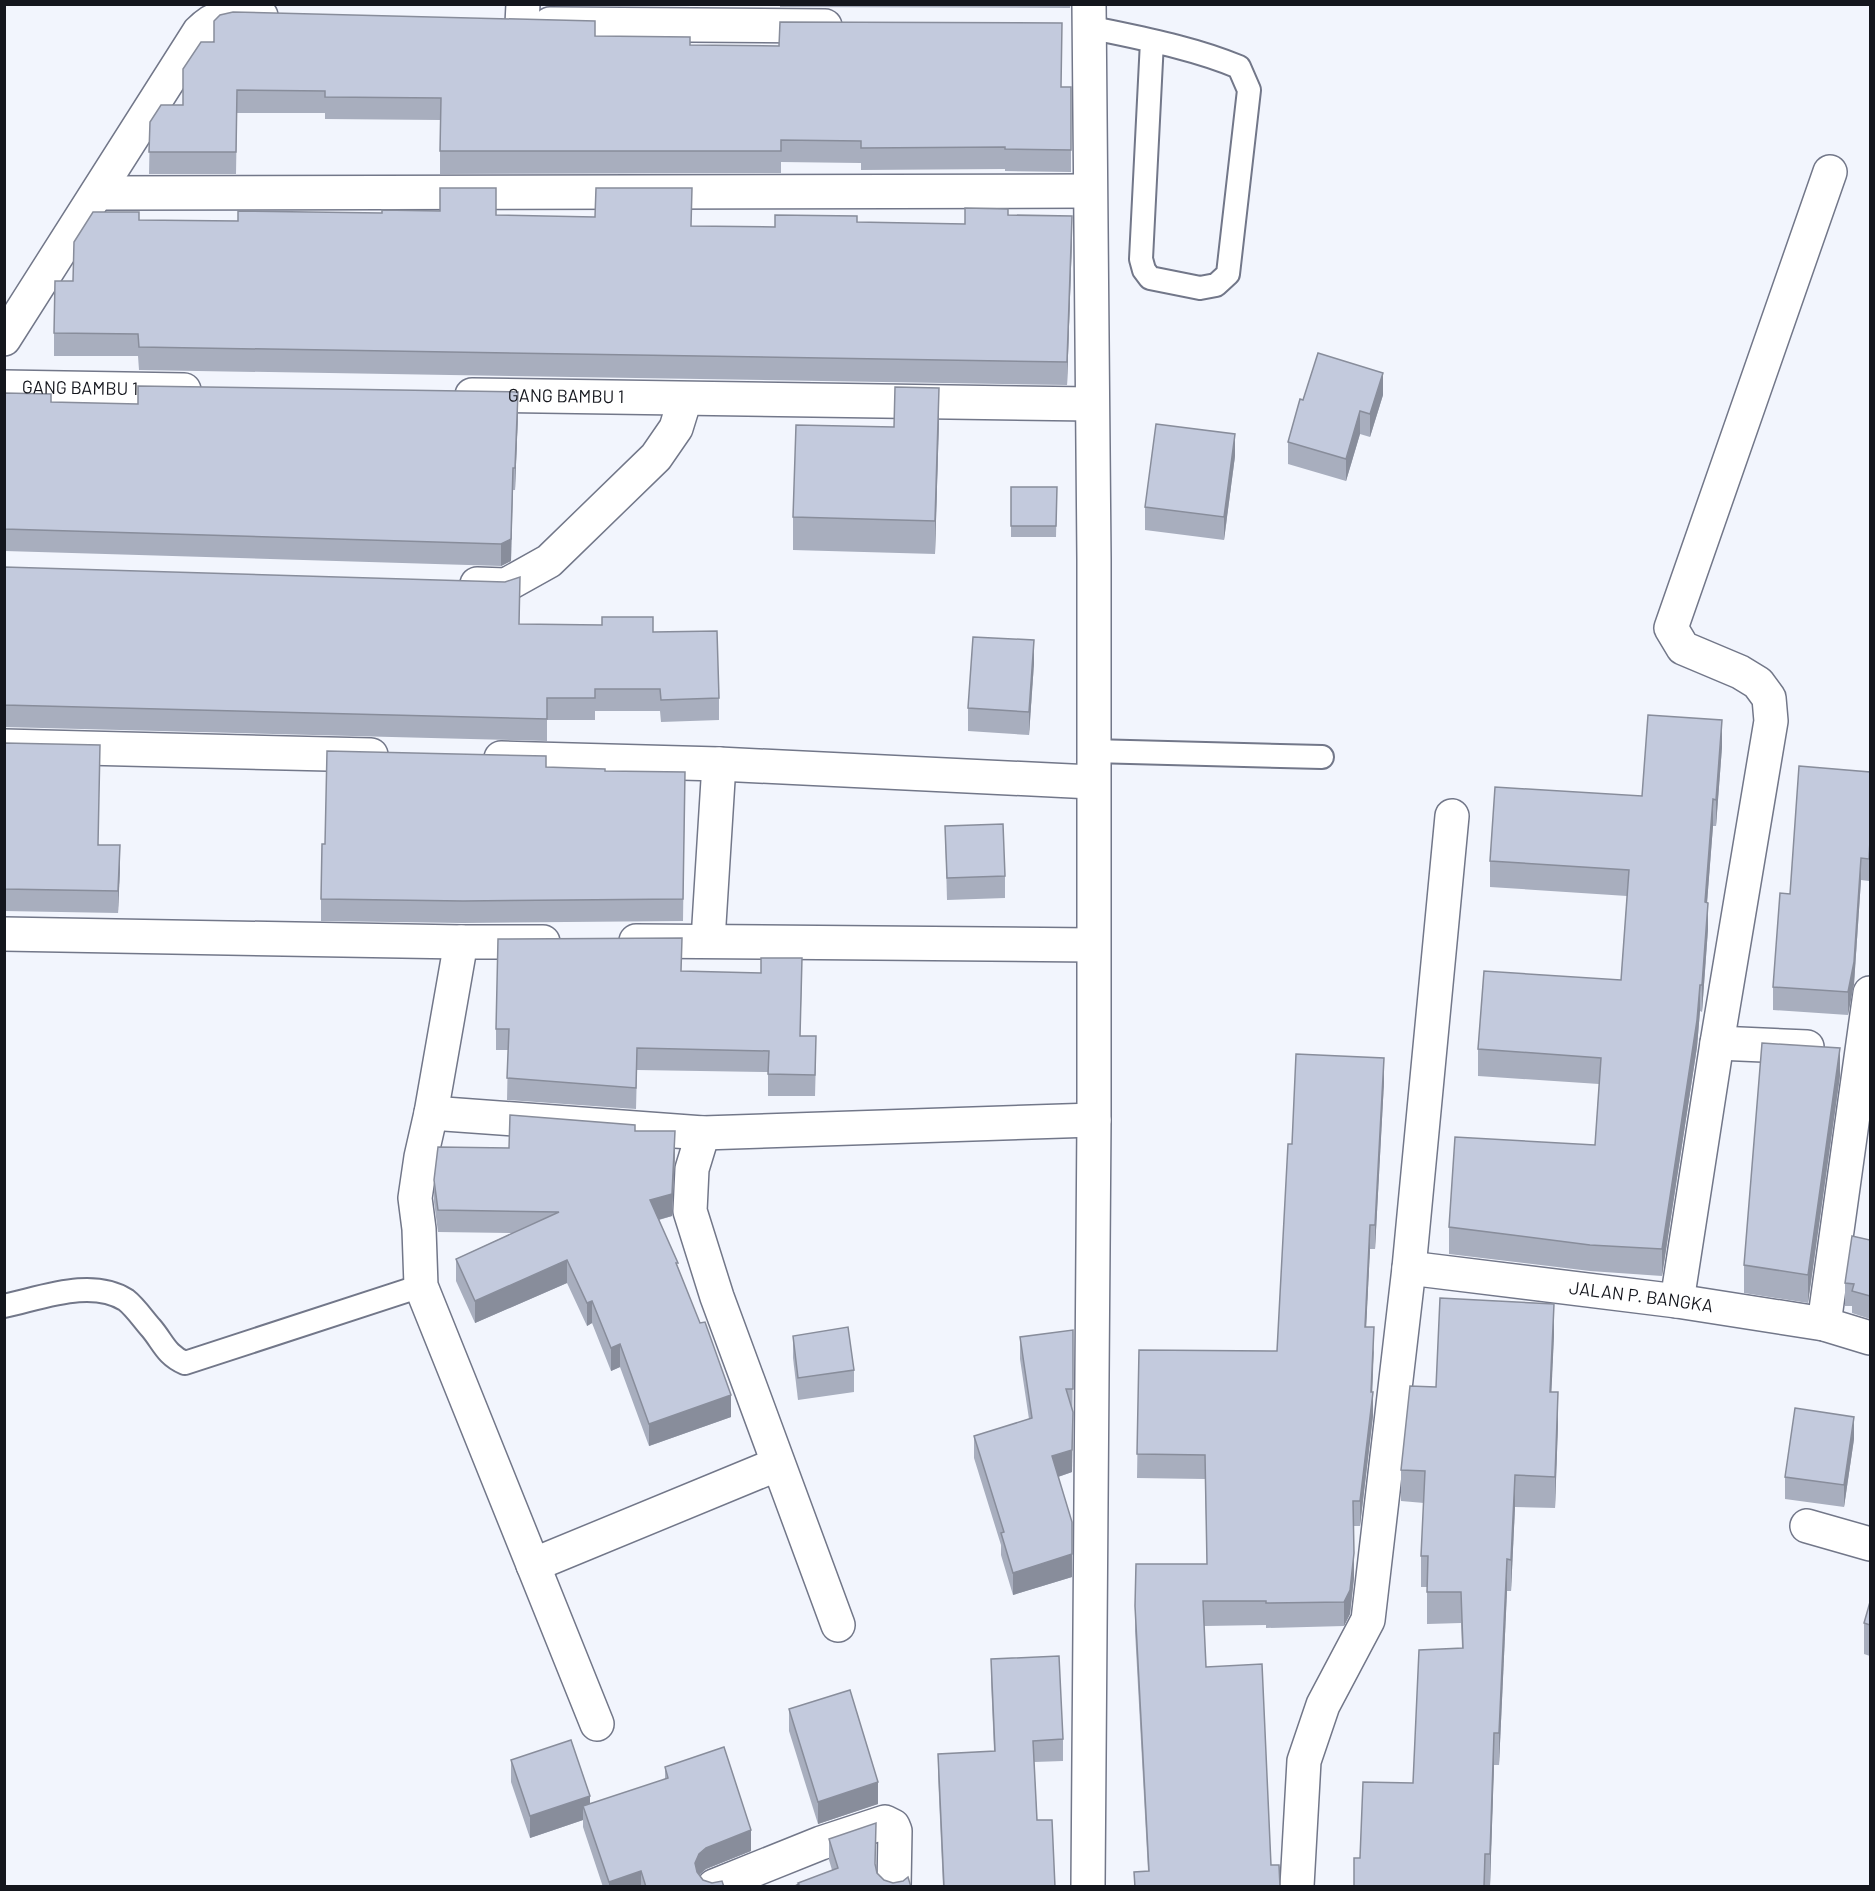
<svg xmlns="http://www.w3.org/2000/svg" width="1875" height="1891" viewBox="0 0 1875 1891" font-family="Barlow,sans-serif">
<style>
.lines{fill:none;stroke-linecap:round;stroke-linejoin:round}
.lane-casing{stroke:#727789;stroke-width:26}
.street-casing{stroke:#727789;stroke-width:36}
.lane{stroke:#fff;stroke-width:22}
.street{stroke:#fff;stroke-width:33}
.wall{fill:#a8aebe}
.shaded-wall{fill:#888d9b}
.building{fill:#c3cadd;stroke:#888d9b;stroke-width:1.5}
.labels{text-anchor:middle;stroke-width:5;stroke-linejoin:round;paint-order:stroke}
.street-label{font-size:18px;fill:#14161d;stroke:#fff}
</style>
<rect width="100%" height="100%" fill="#f2f5fd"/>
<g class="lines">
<defs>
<g id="lane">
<path d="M1088 27C1139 38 1191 47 1239 67L1249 90 1228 274 1216 285 1200 288 1150 278 1144 270 1141 259 1152 41"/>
<polyline points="1092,751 1322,757"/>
<path d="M4 1306C42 1298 91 1278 126 1300 135 1307 143 1319 151 1328 163 1342 166 1355 185 1363L421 1286"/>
</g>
<g id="street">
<polyline points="522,24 523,4"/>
<polyline points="550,24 825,26"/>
<polyline points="98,193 1089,191"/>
<path d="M4 339 199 32C219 11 234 15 261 16"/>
<path id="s1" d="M4 387 184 390"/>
<path id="s2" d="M472 395 1091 404"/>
<polyline points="477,584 506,585 549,561 656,457 676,428 685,399"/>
<polyline points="4,746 371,755"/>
<polyline points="501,758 719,764 1092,782"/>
<polyline points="4,934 461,942"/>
<polyline points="708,940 719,764"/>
<polyline points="636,941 1093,945"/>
<polyline points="543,942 461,942 431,1113 421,1157 415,1198 419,1229 421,1286 597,1724"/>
<polyline points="1717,1043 1807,1047"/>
<polyline points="431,1113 703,1133 1094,1120"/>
<polyline points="703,1133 692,1169 690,1211 717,1297 838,1625"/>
<path id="s3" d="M1409 1268 1677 1301 1824 1324 1870 1338"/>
<polyline points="1677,1301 1717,1043 1771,721 1769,698 1758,683 1740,672 1683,648 1671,628 1830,172"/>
<polyline points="1824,1324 1870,993"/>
<polyline points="1807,1526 1870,1544"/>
<polyline points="533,1565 778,1464"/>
<polyline points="714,1886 821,1843 885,1822 893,1826 895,1831 894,1886"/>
<polyline points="1088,1886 1094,1120 1094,559 1089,4"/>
<polyline points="1297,1886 1304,1761 1323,1705 1368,1620 1409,1268 1452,816"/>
</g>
</defs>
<use href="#lane" class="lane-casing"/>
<use href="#street" class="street-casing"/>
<use href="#lane" class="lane"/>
<use href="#street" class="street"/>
</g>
<g class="wall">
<polygon points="780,4 1071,4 1070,8 780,7"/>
<polygon points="595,36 690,45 1061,87 1071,87 1071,172 1005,171 1005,169 861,170 861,163 781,162 781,173 440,174 440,120 325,119 325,113 237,113 236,174 149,174 150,122 183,105 183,69"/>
<polygon points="440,211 496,215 691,226 775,227 857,222 965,224 1008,215 1072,239 1067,385 139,370 138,356 54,356 54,333 73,281 139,220 238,221"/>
<polygon points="4,393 51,402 518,414 515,490 513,490 511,561 501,566 5,551"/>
<polygon points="1383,395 1370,437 1360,434 1346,481 1288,464 1288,442 1303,400"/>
<polygon points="939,420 935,554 793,550 793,517"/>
<polygon points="1235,456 1224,540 1145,530 1145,507"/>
<polygon points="1011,487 1057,487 1056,537 1011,537"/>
<polygon points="4,567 520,599 519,624 653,632 719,698 719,720 661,722 660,711 595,711 595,720 547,720 547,741 4,727"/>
<polygon points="1034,663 1029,735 968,731 968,708"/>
<polygon points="4,743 120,867 118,913 4,911"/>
<polygon points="1722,747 1716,826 1713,826 1707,902 1708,929 1702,1012 1700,1011 1697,1047 1662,1276 1590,1271 1449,1254 1449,1227 1595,1145 1599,1084 1478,1076 1478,1049 1621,980 1627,896 1490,887 1490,861 1642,796"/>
<polygon points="546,767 605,771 685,772 683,921 463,923 321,921 321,899 325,844"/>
<polygon points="1870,772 1869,881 1861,880 1854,984 1848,1015 1773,1010 1773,987 1790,894"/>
<polygon points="945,826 1005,876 1005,898 947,900"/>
<polygon points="682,971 802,980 800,1036 816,1058 815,1096 768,1096 768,1072 637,1070 636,1109 507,1100 508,1050 496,1050 496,1029"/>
<polygon points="1840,1076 1808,1303 1744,1293 1744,1265"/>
<polygon points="1384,1082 1375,1249 1370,1249 1366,1327 1374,1352 1372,1392 1373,1416 1360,1526 1354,1526 1354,1578 1350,1614 1344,1626 1266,1628 1266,1625 1204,1626 1206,1667 1271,1865 1280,1887 1134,1887 1134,1872 1148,1871 1135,1631 1136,1564 1207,1564 1205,1479 1137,1478 1139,1350 1277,1351 1292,1144"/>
<polygon points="635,1131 675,1154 672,1216 659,1220 678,1267 731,1417 649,1446 620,1367 611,1371 592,1323 587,1326 567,1283 475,1323 456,1281 456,1259 512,1233 438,1232 434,1202 434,1180 509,1148"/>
<polygon points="1870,1240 1870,1319 1852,1313 1852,1306 1845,1306 1845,1283"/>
<polygon points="1073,1330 1072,1472 1058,1477 1072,1577 1013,1595 1001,1555 1001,1545 974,1458 974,1436 1029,1419 1020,1359 1020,1337"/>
<polygon points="1554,1335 1551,1392 1558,1424 1555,1508 1515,1507 1511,1591 1507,1591 1499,1765 1494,1765 1490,1886 1485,1886 1360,1858 1413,1783 1462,1648 1461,1623 1427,1624 1427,1587 1421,1587 1421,1556 1424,1503 1401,1501 1401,1470 1436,1387"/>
<polygon points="793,1336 854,1370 854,1392 798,1400 793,1358"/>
<polygon points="1854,1439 1844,1507 1785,1499 1785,1477"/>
<polygon points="1870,1602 1870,1656 1864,1654 1864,1623"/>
<polygon points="991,1659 1063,1739 1063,1761 1034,1762 1037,1820 1055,1887 943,1887 938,1775 938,1754 994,1751 991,1680"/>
<polygon points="789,1709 878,1804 818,1824 789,1731"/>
<polygon points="511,1760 590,1804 665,1779 665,1767 751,1851 706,1869 699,1875 703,1880 724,1887 603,1887 583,1827 583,1820 530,1838 511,1782"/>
<polygon points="829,1839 876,1866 877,1873 884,1880 893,1883 832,1870 829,1860"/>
</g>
<g class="shaded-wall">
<polygon points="1072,216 1072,239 1067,385 1067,362"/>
<polygon points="1383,373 1383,395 1370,437 1370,414"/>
<polygon points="939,388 939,420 935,554 935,521"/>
<polygon points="518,392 518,414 515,490 515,468"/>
<polygon points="1360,411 1360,434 1346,481 1346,459"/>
<polygon points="1235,434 1235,456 1224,540 1224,517"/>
<polygon points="513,468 511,561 501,566 501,544"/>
<polygon points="1034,640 1034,663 1029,735 1029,712"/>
<polygon points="1722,720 1722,747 1716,826 1716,800"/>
<polygon points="1713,799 1713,826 1705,929 1705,902"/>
<polygon points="1870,840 1870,862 1869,881 1869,859"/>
<polygon points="120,845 120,867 118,913 118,891"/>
<polygon points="1861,858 1861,880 1854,984 1848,1015 1848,992"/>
<polygon points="1708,903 1708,929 1702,1012 1702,985"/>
<polygon points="1700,985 1700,1011 1697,1047 1662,1276 1662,1249"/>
<polygon points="1840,1048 1840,1076 1808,1303 1808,1275"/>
<polygon points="1384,1058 1384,1082 1375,1249 1375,1225"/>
<polygon points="675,1131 675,1154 672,1216 650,1222 650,1200"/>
<polygon points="1370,1225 1370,1249 1365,1351 1365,1327"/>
<polygon points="567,1260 567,1283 475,1323 475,1301"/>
<polygon points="592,1301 592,1323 587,1326 587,1303"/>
<polygon points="1554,1304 1554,1335 1550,1424 1550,1392"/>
<polygon points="1374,1327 1372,1401 1373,1392 1373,1416 1360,1526 1360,1501 1371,1392"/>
<polygon points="620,1344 620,1367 611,1371 611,1348"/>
<polygon points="1558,1392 1558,1424 1555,1508 1555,1477"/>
<polygon points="731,1395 731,1417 649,1446 649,1424"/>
<polygon points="1073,1412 1072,1472 1052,1479 1052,1456"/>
<polygon points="1854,1417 1854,1439 1844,1507 1844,1485"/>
<polygon points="1515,1475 1515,1507 1511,1591 1511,1560"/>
<polygon points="1072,1522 1072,1577 1013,1595 1013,1573"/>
<polygon points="1354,1553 1354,1578 1350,1614 1344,1626 1344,1602"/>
<polygon points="1507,1559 1507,1591 1499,1765 1499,1733"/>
<polygon points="1494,1733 1494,1765 1490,1886 1490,1854"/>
<polygon points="878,1782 878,1804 818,1824 818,1802"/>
<polygon points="590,1796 590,1818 583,1806 583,1820 530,1838 530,1816"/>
<polygon points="751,1830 751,1851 706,1869 699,1875 695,1884 695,1863 699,1854 706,1848"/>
<polygon points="641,1871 641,1887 609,1887 609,1882"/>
</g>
<g class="building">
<polygon points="233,12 595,21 595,36 690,37 690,45 779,46 780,22 1062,23 1061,87 1071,87 1071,150 1005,149 1005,147 861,148 861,141 781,140 781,151 440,151 441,98 325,97 325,91 237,90 236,152 149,152 150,122 161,105 183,105 183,69 201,42 214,42 214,21 220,15"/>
<polygon points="440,188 496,188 496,215 595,217 596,188 692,188 691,226 775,227 775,215 857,216 857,222 965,224 965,208 1008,209 1008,215 1072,216 1067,362 139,347 138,334 54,333 55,281 73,281 74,242 93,212 139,212 139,220 238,221 238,211 382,213 382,210 440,211"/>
<polygon points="1318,353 1383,373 1370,414 1360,411 1346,459 1288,442 1300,399 1303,400"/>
<polygon points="138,386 518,392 515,468 513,468 511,539 501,544 4,529 4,393 51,394 51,402 138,404"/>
<polygon points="895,387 939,388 935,521 793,517 796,425 894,427"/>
<polygon points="1156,424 1235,434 1224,517 1145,507"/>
<polygon points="1011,487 1057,487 1056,526 1011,526"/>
<polygon points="4,567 505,582 520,577 519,624 602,625 602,617 653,617 653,632 717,631 719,698 661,700 660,689 595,689 595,698 547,698 547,719 4,705"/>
<polygon points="973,637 1034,640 1029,712 968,708"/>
<polygon points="1648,715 1722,720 1716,800 1713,799 1705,902 1708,903 1702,985 1700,985 1697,1020 1662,1249 1590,1245 1449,1227 1455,1137 1595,1145 1601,1058 1478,1049 1484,971 1621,980 1629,870 1490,861 1495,787 1642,796"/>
<polygon points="4,743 100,745 98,845 120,845 118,891 4,889"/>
<polygon points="327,751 546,756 546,767 605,769 605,771 685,772 683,899 463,901 321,899 322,844 325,844"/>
<polygon points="1799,766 1870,772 1870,840 1869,859 1861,858 1854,962 1848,992 1773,987 1780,893 1790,894"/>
<polygon points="1003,824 1005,876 947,878 945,826"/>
<polygon points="682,938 681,971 761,973 761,958 802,958 800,1036 816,1036 815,1075 768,1074 769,1051 637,1048 636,1088 507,1078 509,1029 496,1029 498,939"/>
<polygon points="1762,1043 1840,1048 1808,1275 1744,1265"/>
<polygon points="1296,1054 1384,1058 1375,1225 1370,1225 1365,1327 1374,1327 1371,1392 1373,1392 1360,1501 1353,1501 1354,1553 1350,1590 1344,1602 1266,1603 1266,1601 1203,1601 1206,1667 1262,1664 1271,1865 1279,1865 1280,1887 1135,1887 1134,1872 1149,1871 1135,1606 1136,1564 1207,1564 1205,1455 1137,1454 1139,1350 1277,1351 1288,1144 1292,1144"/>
<polygon points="510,1115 635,1125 635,1131 675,1131 672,1194 650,1200 678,1263 676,1263 700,1323 705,1322 731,1395 649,1424 620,1344 611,1348 592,1301 587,1303 567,1260 475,1301 456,1259 559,1212 438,1210 434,1180 438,1147 509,1148"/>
<polygon points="1852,1236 1870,1240 1870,1296 1852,1291 1854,1284 1845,1283"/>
<polygon points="1440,1298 1554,1304 1550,1392 1558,1392 1555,1477 1515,1475 1511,1560 1507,1559 1499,1733 1494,1733 1490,1854 1485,1854 1484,1887 1354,1887 1354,1858 1360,1858 1363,1782 1413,1783 1419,1650 1463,1648 1461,1592 1427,1592 1428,1556 1421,1556 1425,1471 1401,1470 1410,1386 1436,1387"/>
<polygon points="848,1327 854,1370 798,1378 793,1336"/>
<polygon points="1073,1330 1073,1389 1066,1389 1073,1412 1072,1450 1052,1456 1072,1522 1072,1554 1013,1573 1001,1533 1004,1532 974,1436 1032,1418 1020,1337"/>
<polygon points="1795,1408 1854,1417 1844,1485 1785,1477"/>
<polygon points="1870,1602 1870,1625 1864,1623"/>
<polygon points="1059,1656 1063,1739 1033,1741 1037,1820 1052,1820 1055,1887 944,1887 938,1754 995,1751 991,1659"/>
<polygon points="850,1690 878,1782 818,1802 789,1709"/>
<polygon points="571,1740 590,1796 530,1816 511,1760"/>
<polygon points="724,1747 751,1830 706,1848 699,1854 695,1863 697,1872 703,1880 712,1883 722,1881 724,1887 646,1887 641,1871 609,1882 583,1806 668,1778 665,1767"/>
<polygon points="876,1823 875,1864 877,1873 884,1880 893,1883 903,1881 908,1877 911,1887 793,1887 799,1884 798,1883 838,1868 829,1839"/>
</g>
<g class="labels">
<g class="street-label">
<text dy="6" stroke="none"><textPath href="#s1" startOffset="76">GANG BAMBU 1</textPath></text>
<text dy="6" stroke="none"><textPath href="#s2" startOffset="94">GANG BAMBU 1</textPath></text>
<text dy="6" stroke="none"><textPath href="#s3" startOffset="234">JALAN P. BANGKA</textPath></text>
</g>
</g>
<rect width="1875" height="1891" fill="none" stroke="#14161d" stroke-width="12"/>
</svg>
